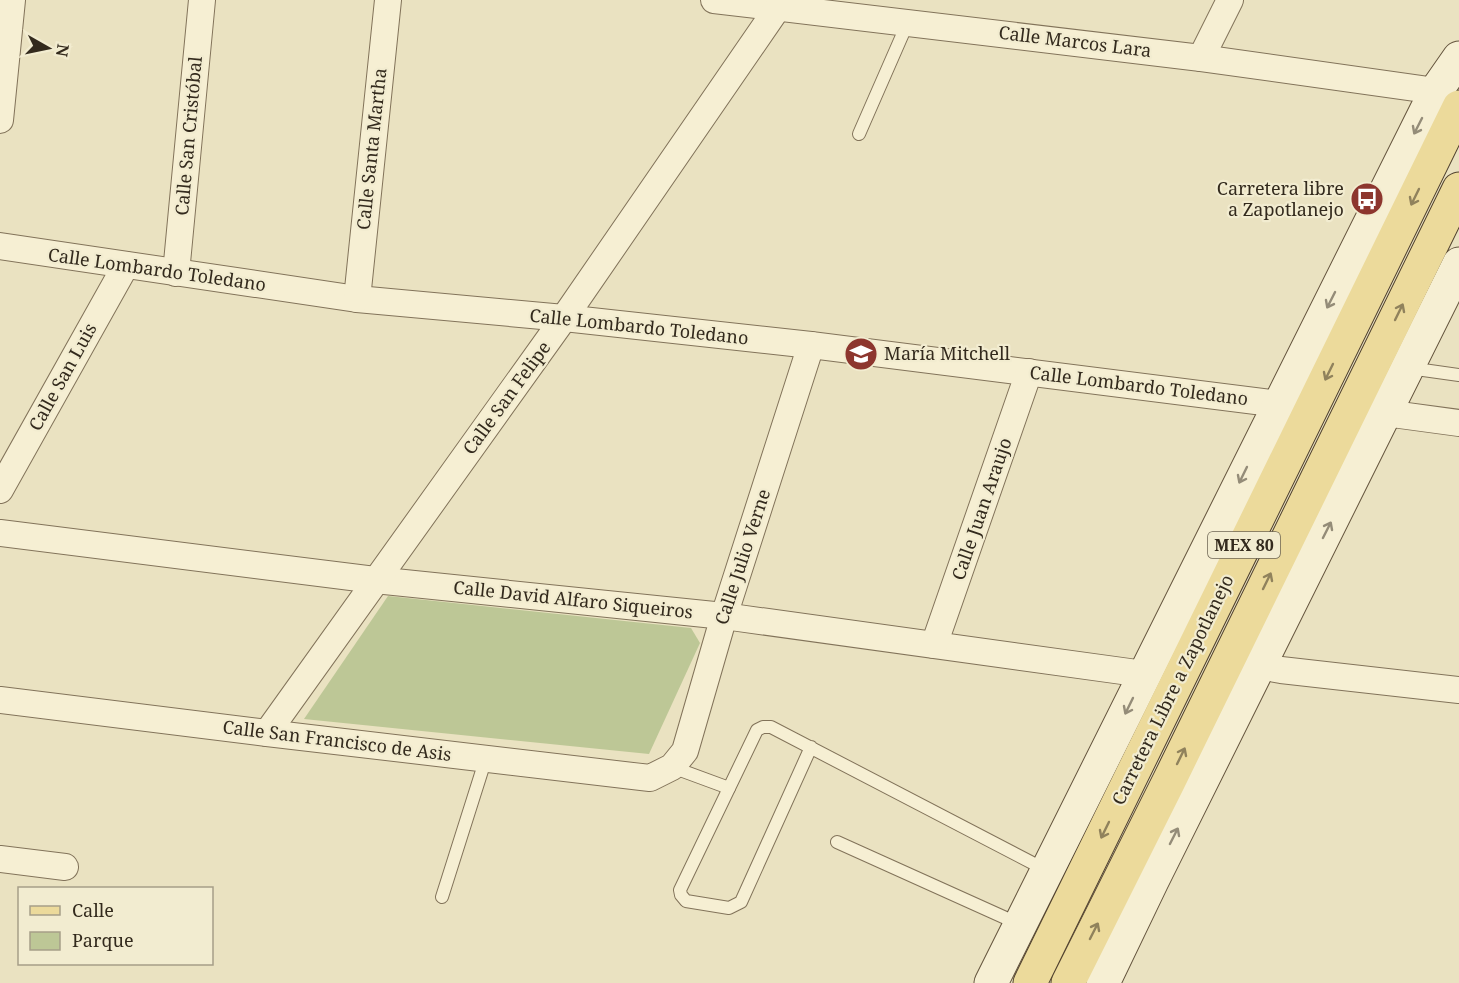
<svg xmlns="http://www.w3.org/2000/svg" width="1459" height="983" viewBox="0 0 1459 983" font-family="'Noto Serif',serif">
<style>
.green{fill:#bdc796}
.lines{fill:none;stroke-linecap:round;stroke-linejoin:round}
.lane-casing{stroke:#82735a;stroke-width:14}
.street-casing{stroke:#82735a;stroke-width:28}
.secondary-casing{stroke:#64543d;stroke-width:35}
.primary-casing{stroke:#50412e;stroke-width:35}
.lane{stroke:#f6efd3;stroke-width:12}
.street{stroke:#f6efd3;stroke-width:26}
.secondary{stroke:#f6efd3;stroke-width:33}
.primary{stroke:#ecda9b;stroke-width:33}
.oneway{stroke:#948c78}
.oneway2{stroke:#90825c}
.labels{text-anchor:middle;stroke-width:4.5;stroke-linejoin:round;paint-order:stroke}
.shield{fill:#f2ecd0;stroke:#6c6453;stroke-width:1.5}
.shield-label{font-size:16px;font-weight:bold;fill:#332a1d}
.street-label{font-size:18px;fill:#332a1d;stroke:#f2ecd0}
.poi-label{font-size:18px;fill:#332a1d;stroke:#f2ecd0;text-anchor:end}
</style>
<rect width="100%" height="100%" fill="#eae2c1"/>
<polygon class="green" points="388,596 691,628 700,643 649,754 304,719"/>
<g class="lines">
<defs>
<g id="lane">
<polyline points="859,134 908,22"/>
<polyline points="1409,368 1459,375"/>
<polyline points="811,747 741,902 729,908 686,901 681,895 680,890 757,730 763,727 771,727 1046,870"/>
<polyline points="672,767 729,788"/>
<polyline points="837,842 1019,924"/>
<polyline points="442,897 486,758"/>
</g>
<g id="street">
<polyline points="714,0 1201,58 1436,91"/>
<polyline points="1201,58 1230,0"/>
<polyline points="0,120 12,0"/>
<polyline points="0,246 357,299 564,318 811,345 1279,404"/>
<polyline points="176,273 202,0"/>
<polyline points="357,299 388,0"/>
<polyline points="1385,413 1459,423"/>
<polyline points="0,490 126,265"/>
<polyline points="0,533 375,580 724,616 1144,674"/>
<polyline points="934,645 1029,372"/>
<polyline points="1259,666 1281,670 1459,690"/>
<polyline points="0,700 267,733 650,778 672,767 685,751 724,616 811,345"/>
<polyline points="267,733 564,318 783,0"/>
<polyline points="0,859 65,867"/>
</g>
<g id="secondary">
<polyline points="991,983 1436,91 1459,58"/>
<polyline points="1103,983 1152,881 1459,264"/>
</g>
<g id="primary">
<polyline points="1030,983 1459,107"/>
<polyline points="1068,983 1169,781 1459,189"/>
</g>
</defs>
<use href="#lane" class="lane-casing"/>
<use href="#street" class="street-casing"/>
<use href="#secondary" class="secondary-casing"/>
<use href="#primary" class="primary-casing"/>
<use href="#lane" class="lane"/>
<use href="#street" class="street"/>
<use href="#secondary" class="secondary"/>
<use href="#primary" class="primary"/>
</g>
<defs><path id="oneway-shaft" d="M-6 0H5M1.5-3L5.5 0L1.5 3" fill="none" stroke-width="1.6" stroke-linecap="round" stroke-linejoin="round" transform="scale(1.5)"/></defs>
<g class="oneway">
<use href="#oneway-shaft" transform="translate(1418 126) rotate(117)"/>
<use href="#oneway-shaft" transform="translate(1331 300) rotate(117)"/>
<use href="#oneway-shaft" transform="translate(1243 475) rotate(116)"/>
<use href="#oneway-shaft" transform="translate(1327 530) rotate(-63)"/>
<use href="#oneway-shaft" transform="translate(1129 706) rotate(116)"/>
<use href="#oneway-shaft" transform="translate(1174 836) rotate(-63)"/>
</g>
<g class="oneway2">
<use href="#oneway-shaft" transform="translate(1415 197) rotate(116)"/>
<use href="#oneway-shaft" transform="translate(1399 312) rotate(-64)"/>
<use href="#oneway-shaft" transform="translate(1329 372) rotate(116)"/>
<use href="#oneway-shaft" transform="translate(1267 581) rotate(-64)"/>
<use href="#oneway-shaft" transform="translate(1181 756) rotate(-64)"/>
<use href="#oneway-shaft" transform="translate(1105 830) rotate(116)"/>
<use href="#oneway-shaft" transform="translate(1094 931) rotate(-63)"/>
</g>
<defs>
<symbol id="bus-disc" viewBox="-11 -11 22 22"><circle r="9.5" fill="#8d362e" stroke="#f2ecd0"/><path d="M-5-6H5V4H4V6H2V4H-2V6H-4V4H-5ZM-3.5-4V0h7V-4ZM-3.5 1.2v1.5H-2V1.2ZM2 1.2v1.5H3.5V1.2Z" fill="#fff"/></symbol>
<symbol id="school-disc" viewBox="-11 -11 22 22"><circle r="9.5" fill="#8d362e" stroke="#f2ecd0"/><path d="M0-5L7-2L0 1L-7-2ZM-4 1L0 2.5L4 1V4Q0 6-4 4Z" fill="#fff"/></symbol>
</defs>
<g fill-rule="evenodd">
<use href="#bus-disc" x="1348" y="180" width="38" height="38"/>
<use href="#school-disc" x="842" y="335" width="38" height="38"/>
</g>
<g class="labels">
<rect class="shield" x="1208" y="532" width="72" height="26" rx="4.5"/>
<g class="shield-label">
<text x="1244" y="551">MEX 80</text>
</g>
<g class="street-label">
<text transform="translate(1075 42) rotate(7)" y="6">Calle Marcos Lara</text>
<text transform="translate(189 136) rotate(-85)" y="6">Calle San Cristóbal</text>
<text transform="translate(372 149) rotate(-84)" y="6">Calle Santa Martha</text>
<text transform="translate(157 270) rotate(8)" y="6">Calle Lombardo Toledano</text>
<text transform="translate(639 327) rotate(6)" y="6">Calle Lombardo Toledano</text>
<text transform="translate(63 377) rotate(-61)" y="6">Calle San Luis</text>
<text transform="translate(1139 386) rotate(7)" y="6">Calle Lombardo Toledano</text>
<text transform="translate(507 398) rotate(-54)" y="6">Calle San Felipe</text>
<text transform="translate(982 509) rotate(-71)" y="6">Calle Juan Araujo</text>
<text transform="translate(743 557) rotate(-72)" y="6">Calle Julio Verne</text>
<text transform="translate(573 600) rotate(6)" y="6">Calle David Alfaro Siqueiros</text>
<text transform="translate(1173 690) rotate(-64)" y="6">Carretera Libre a Zapotlanejo</text>
<text transform="translate(337 741) rotate(7)" y="6">Calle San Francisco de Asis</text>
</g>
<g class="poi-label">
<text x="1344" y="195">Carretera libre<tspan x="1344" dy="21">a Zapotlanejo</tspan></text>
<text x="884" y="360" text-anchor="start">María Mitchell</text>
</g>
</g>
<rect x="18" y="887" width="195" height="78" fill="#f2ecd0" stroke="#a69e88" stroke-width="1.5"/>
<rect x="30" y="906" width="30" height="9" fill="#ecda9b" stroke="#a69e88" stroke-width="1.5"/>
<text x="72" y="917" font-size="18" fill="#332a1d">Calle</text>
<rect x="30" y="932" width="30" height="18" fill="#bdc796" stroke="#a69e88" stroke-width="1.5"/>
<text x="72" y="947" font-size="18" fill="#332a1d">Parque</text>
<g transform="translate(48 48) rotate(99)" stroke="#f2ecd0" stroke-width="4.5" paint-order="stroke">
<path d="M0-4.5L10 22L0 15L-10 22Z" fill="#332a1d"/>
<text y="-9" font-size="16" font-weight="bold" text-anchor="middle" fill="#332a1d">N</text>
</g>
</svg>
